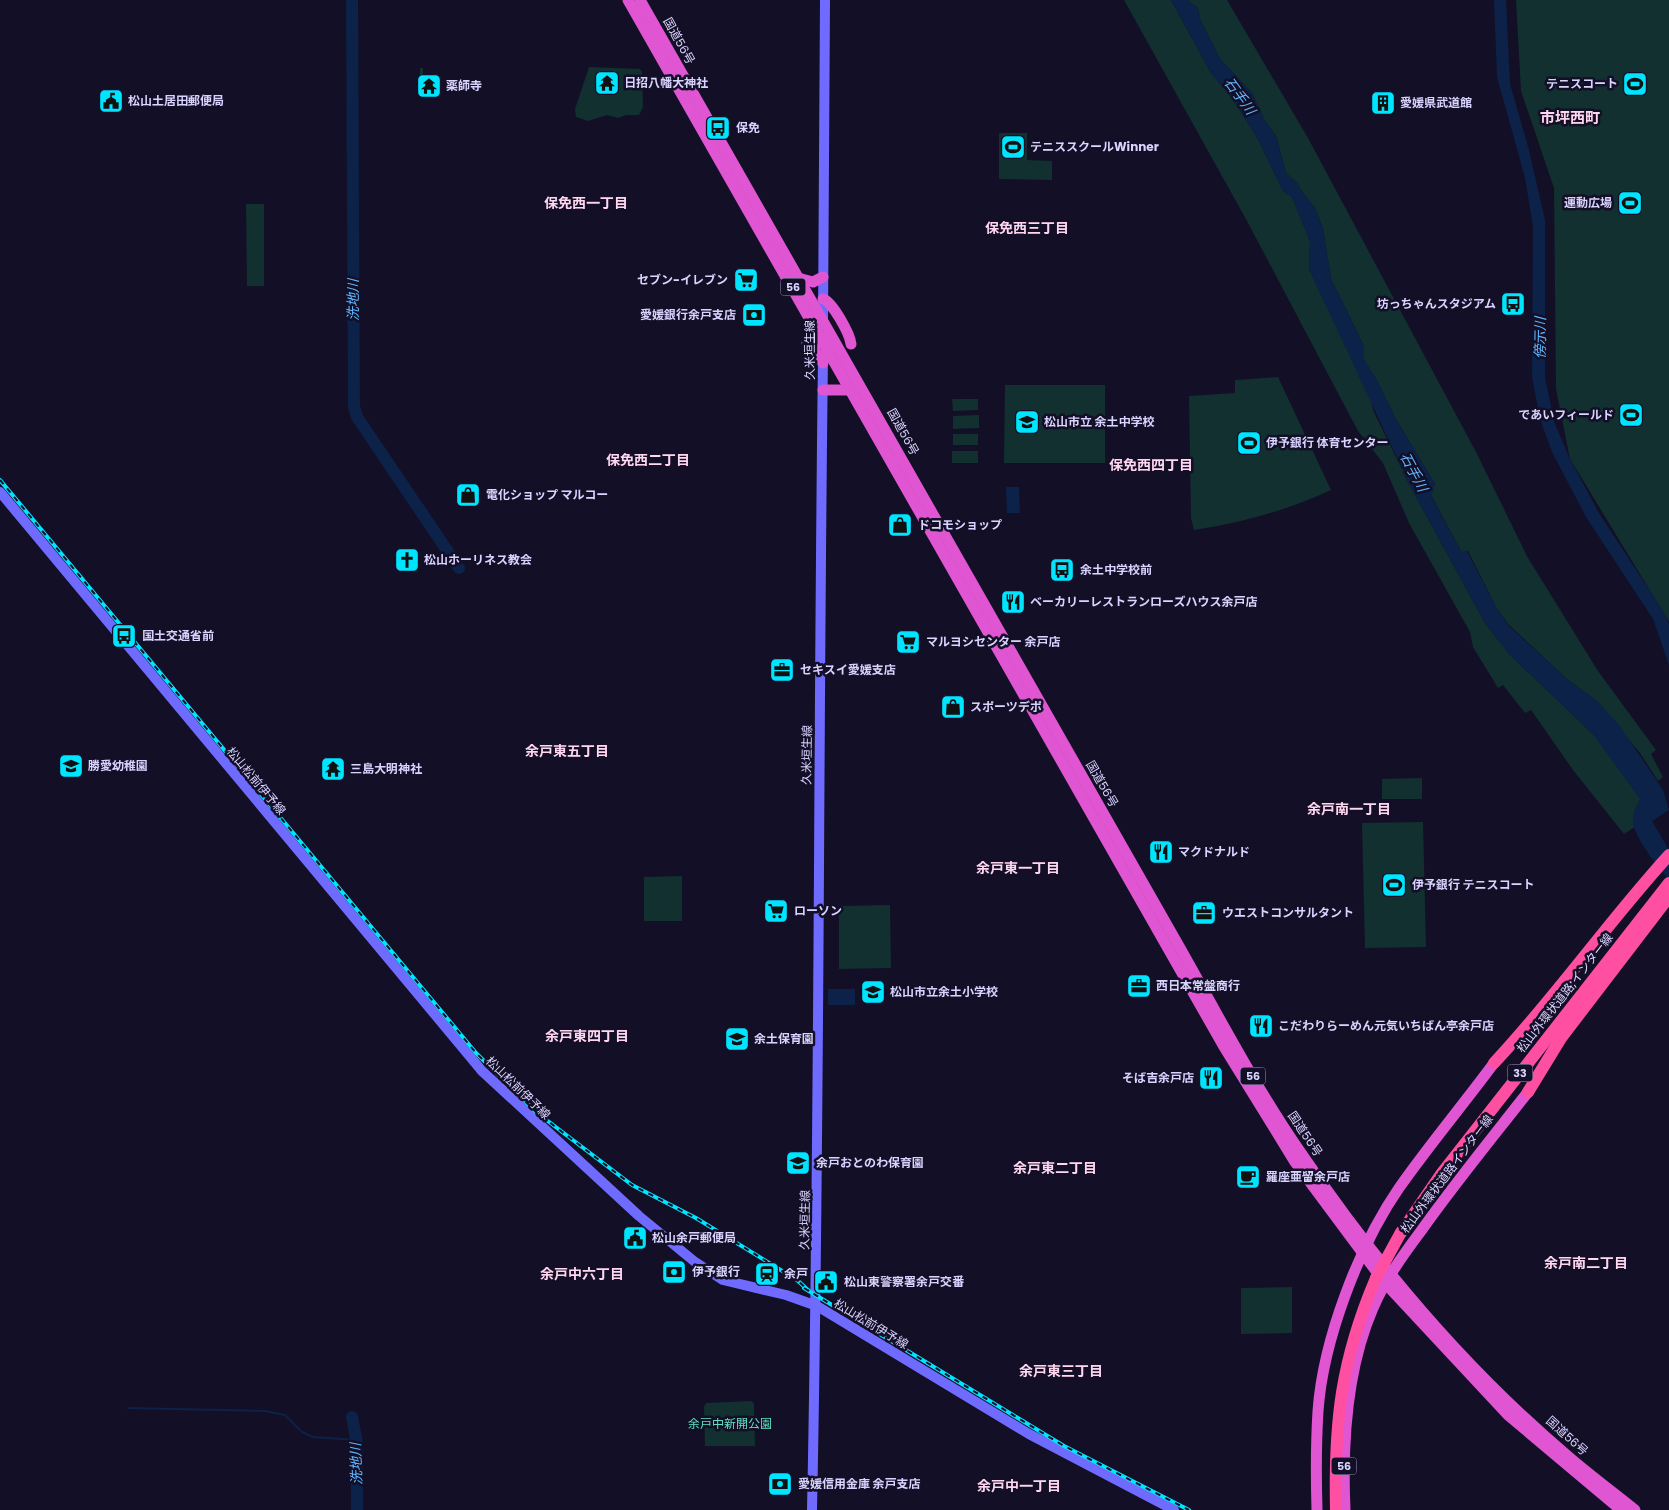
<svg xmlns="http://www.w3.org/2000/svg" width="1669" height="1510" viewBox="0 0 1669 1510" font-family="Poppins,'Noto Sans JP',sans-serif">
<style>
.green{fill:#12302f}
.water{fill:#0c2248}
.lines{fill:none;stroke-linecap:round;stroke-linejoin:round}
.stream{stroke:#0c2248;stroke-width:2}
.river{stroke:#0c2248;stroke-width:12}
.secondary{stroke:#6f6bff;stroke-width:10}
.trunk{stroke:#e055d1;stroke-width:11}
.motorway{stroke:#ff4fa3;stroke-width:12}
.rail-casing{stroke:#00e5ff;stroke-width:4}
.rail{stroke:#130f26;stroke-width:2;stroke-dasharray:5.5;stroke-linecap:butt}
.motorway-bridge{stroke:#ff4fa3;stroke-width:12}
.labels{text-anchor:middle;stroke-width:5;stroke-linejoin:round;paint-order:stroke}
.shield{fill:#130f26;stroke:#9e99be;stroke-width:1}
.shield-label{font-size:11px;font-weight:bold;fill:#d9d4ff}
.street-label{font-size:12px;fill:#d9d4ff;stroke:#130f26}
.poi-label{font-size:12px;font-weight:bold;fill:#d9d4ff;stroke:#130f26;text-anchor:start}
.park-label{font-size:12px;fill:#5fe0c0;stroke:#130f26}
.water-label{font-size:14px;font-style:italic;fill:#62b6ff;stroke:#130f26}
.neighbourhood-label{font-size:14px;font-weight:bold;fill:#ffd6f0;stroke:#130f26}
.quarter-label{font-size:15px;font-weight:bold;fill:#ffd6f0;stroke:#130f26}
</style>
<rect width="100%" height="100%" fill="#130f26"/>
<g class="green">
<polygon points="1124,0 1171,0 1211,73 1232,98 1258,139 1283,191 1292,197 1310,241 1309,269 1371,399 1373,410 1409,484 1485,623 1510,655 1594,735 1641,799 1635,809 1635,827 1624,834 1573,770 1531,710 1525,713 1503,685 1498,688 1473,647 1470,632 1409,523 1383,463 1358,431 1247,221"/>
<polygon points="1187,0 1227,0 1308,138 1476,452 1528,558 1598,671 1656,750 1651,754 1663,777 1658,781 1640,753 1597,701 1568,680 1508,624 1496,607 1468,551 1461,551 1431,495 1435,484 1394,416 1379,384 1364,360 1364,346 1331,279 1323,229 1315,208 1300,189 1298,184 1286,173 1276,136 1264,119 1252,93 1220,59 1200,19 1198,8"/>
<polygon points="1516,0 1669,0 1669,622 1570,459 1556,389 1554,188 1521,91"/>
<polygon points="589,67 640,69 642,72 643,107 639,115 626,115 618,118 607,115 588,121 576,117 575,109"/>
<rect x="420" y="68" width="3" height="30"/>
<polygon points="999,133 1027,133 1027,160 1052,161 1052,180 999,179"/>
<polygon points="246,204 264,204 264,286 247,286"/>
<path d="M1278 377 1331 490C1285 511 1244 522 1194 530L1191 518 1189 396 1235 393V380Z"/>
<polygon points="1005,385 1105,385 1105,463 1004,463"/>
<polygon points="952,399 978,399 978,410 953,411"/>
<polygon points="979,415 979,428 953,429 953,416"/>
<rect x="953" y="434" width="25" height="11"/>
<rect x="952" y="451" width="26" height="12"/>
<polygon points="1422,778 1422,799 1382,799 1382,779"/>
<polygon points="1423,822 1426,947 1365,948 1362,823"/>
<polygon points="682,876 682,921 644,921 644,877"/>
<polygon points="890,905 891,968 839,969 839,906"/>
<polygon points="1292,1287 1292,1333 1241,1334 1241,1288"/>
<polygon points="751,1401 754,1403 755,1446 705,1446 704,1407 706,1403"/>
</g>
<g class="water">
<path d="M1171 0H1187L1198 8 1200 19 1220 59 1252 93 1264 119 1276 136 1286 173 1298 184 1300 189 1315 208 1323 229 1331 279 1364 346V360L1379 384 1394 416 1435 484 1431 496 1461 551H1467L1496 607 1508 625 1568 680 1597 701 1620 726 1663 790 1669 810 1652 821 1669 850V879C1658 867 1634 838 1633 821 1633 813 1636 806 1640 799L1594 735 1510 655 1485 623 1409 484 1309 269 1310 241 1292 197 1283 191 1258 139 1232 98 1211 73Z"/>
<polygon points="1494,0 1506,0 1510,84 1529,150 1545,220 1545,378 1555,424 1570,459 1599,513 1663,611 1669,624 1669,665 1653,619 1586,517 1552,452 1540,419 1532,377 1533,226 1525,178 1497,77"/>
<polygon points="1006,487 1019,487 1020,513 1007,513"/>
<rect x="828" y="989" width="27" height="16"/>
</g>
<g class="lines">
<polyline class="stream" points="128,1408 265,1411 285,1415 302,1432 313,1437 356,1440"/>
<g class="river">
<polyline points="352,0 354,407 357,417 459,568"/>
<polyline points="352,1417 357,1443 357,1510"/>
</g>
<g class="secondary">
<polyline points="823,322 825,0"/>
<polyline points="0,492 482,1071 639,1216 695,1262 723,1280 786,1295 817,1306 1029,1434 1174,1510"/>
<path d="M812 1510C820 1125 818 741 823 356"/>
</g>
<g class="trunk">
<polyline points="628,0 1223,1045 1295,1162 1385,1283 1508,1415 1621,1510"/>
<path d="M640 0 1180 948C1219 1017 1256 1088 1301 1153 1377 1265 1467 1371 1570 1458 1591 1476 1614 1493 1635 1510"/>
<polyline points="798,278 813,282 823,277"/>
<path d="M823 299C832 301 850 334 851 344"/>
<polyline points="807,343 829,343"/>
<polyline points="810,343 823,363"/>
<polyline points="823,390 850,390"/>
<path d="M1317 1510C1316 1477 1316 1444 1318 1411 1323 1340 1359 1246 1399 1188 1429 1145 1463 1105 1494 1063"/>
<path d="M1345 1510C1342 1443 1346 1370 1373 1308 1385 1280 1403 1255 1421 1231 1455 1183 1492 1138 1528 1092"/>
</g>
<g class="motorway">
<path d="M1494 1063C1556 997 1608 922 1669 855"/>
<polyline points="1528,1092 1561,1038 1669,897"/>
<path d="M1336 1510C1334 1422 1341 1360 1376 1278"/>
</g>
<defs>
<g id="rail">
<polyline points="0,480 476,1053 536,1112 632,1185 696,1218 797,1280 809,1291"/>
<polyline points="804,1288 1064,1446 1189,1510"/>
</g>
</defs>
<use href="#rail" class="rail-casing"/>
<use href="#rail" class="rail"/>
<polyline class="motorway-bridge" points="1376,1278 1400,1234 1442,1173 1669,883"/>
</g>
<defs>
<symbol id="temple-square" viewBox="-11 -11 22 22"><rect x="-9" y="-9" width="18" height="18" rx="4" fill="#00e5ff" stroke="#130f26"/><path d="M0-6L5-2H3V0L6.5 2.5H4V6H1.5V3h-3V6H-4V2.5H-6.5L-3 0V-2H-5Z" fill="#111"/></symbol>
<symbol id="stadium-square" viewBox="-11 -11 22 22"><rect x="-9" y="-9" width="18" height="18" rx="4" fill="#00e5ff" stroke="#130f26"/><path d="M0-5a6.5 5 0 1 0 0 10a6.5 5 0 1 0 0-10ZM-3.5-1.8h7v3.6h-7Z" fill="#111"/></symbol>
<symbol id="civic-square" viewBox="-11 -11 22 22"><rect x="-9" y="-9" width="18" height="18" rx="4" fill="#00e5ff" stroke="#130f26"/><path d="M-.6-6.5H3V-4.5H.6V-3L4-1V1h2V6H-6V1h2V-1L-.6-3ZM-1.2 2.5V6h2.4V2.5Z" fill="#111"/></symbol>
<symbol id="building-square" viewBox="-11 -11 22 22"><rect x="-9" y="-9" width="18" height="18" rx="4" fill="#00e5ff" stroke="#130f26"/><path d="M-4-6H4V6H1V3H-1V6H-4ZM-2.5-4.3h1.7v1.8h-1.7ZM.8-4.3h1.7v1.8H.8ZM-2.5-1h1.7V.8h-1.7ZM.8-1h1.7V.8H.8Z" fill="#111"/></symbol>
<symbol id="bus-square" viewBox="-11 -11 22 22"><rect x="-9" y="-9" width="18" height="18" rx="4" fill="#00e5ff" stroke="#130f26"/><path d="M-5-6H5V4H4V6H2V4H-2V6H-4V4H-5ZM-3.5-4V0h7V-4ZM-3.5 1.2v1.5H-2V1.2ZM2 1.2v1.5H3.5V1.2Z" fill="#111"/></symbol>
<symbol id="supermarket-square" viewBox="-11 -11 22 22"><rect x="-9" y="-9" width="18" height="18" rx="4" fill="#00e5ff" stroke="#130f26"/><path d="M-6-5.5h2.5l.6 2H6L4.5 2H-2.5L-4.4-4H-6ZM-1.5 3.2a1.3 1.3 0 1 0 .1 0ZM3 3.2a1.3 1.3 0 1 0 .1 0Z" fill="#111"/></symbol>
<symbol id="bank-square" viewBox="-11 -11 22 22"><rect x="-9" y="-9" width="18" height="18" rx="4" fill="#00e5ff" stroke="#130f26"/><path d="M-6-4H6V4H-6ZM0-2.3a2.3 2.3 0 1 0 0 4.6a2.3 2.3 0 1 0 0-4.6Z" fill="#111"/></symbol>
<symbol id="school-square" viewBox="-11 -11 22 22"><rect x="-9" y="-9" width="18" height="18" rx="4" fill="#00e5ff" stroke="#130f26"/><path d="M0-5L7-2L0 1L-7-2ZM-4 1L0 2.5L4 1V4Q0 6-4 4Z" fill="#111"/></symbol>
<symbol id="shop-square" viewBox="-11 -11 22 22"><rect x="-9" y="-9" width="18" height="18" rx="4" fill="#00e5ff" stroke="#130f26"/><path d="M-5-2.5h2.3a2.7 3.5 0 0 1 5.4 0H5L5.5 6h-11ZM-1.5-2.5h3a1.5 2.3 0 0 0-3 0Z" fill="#111"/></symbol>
<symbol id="church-square" viewBox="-11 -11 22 22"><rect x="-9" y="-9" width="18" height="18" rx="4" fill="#00e5ff" stroke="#130f26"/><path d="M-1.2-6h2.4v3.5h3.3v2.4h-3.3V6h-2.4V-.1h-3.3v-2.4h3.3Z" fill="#111"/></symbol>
<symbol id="restaurant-square" viewBox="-11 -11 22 22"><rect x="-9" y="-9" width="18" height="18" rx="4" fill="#00e5ff" stroke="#130f26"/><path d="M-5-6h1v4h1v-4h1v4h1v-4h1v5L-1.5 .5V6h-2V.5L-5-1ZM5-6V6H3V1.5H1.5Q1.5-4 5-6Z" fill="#111"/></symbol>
<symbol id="office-square" viewBox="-11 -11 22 22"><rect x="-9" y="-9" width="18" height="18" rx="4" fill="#00e5ff" stroke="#130f26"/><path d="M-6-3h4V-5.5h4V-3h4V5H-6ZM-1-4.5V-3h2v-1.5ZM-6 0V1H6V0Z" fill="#111"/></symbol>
<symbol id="cafe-square" viewBox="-11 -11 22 22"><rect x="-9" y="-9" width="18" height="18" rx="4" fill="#00e5ff" stroke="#130f26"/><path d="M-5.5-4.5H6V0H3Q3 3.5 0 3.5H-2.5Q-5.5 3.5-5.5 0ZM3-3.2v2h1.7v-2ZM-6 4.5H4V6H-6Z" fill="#111"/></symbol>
<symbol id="station-square" viewBox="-11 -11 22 22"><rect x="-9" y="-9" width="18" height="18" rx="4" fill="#00e5ff" stroke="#130f26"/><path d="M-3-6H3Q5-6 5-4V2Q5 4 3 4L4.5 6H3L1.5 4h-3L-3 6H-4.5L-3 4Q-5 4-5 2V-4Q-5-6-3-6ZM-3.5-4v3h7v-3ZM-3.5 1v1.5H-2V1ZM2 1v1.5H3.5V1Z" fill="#111"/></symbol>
</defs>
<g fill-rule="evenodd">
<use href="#temple-square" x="593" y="69" width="28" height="28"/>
<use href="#stadium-square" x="1621" y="70" width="28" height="28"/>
<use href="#temple-square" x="415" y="72" width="28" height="28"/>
<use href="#civic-square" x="97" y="87" width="28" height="28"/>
<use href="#building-square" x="1369" y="89" width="28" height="28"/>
<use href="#bus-square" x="704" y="114" width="28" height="28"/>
<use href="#stadium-square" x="999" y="133" width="28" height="28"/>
<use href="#stadium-square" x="1616" y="189" width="28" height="28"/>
<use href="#supermarket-square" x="732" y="266" width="28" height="28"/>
<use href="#bus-square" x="1499" y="290" width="28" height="28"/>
<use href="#bank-square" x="740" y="301" width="28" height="28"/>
<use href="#stadium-square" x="1617" y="401" width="28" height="28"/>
<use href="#school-square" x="1013" y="408" width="28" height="28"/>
<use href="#stadium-square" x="1235" y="429" width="28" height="28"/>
<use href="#shop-square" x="454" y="481" width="28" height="28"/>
<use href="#shop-square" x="886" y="511" width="28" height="28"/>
<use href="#church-square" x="393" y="546" width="28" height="28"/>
<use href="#bus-square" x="1048" y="556" width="28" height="28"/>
<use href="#restaurant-square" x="999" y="588" width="28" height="28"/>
<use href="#bus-square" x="110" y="622" width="28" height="28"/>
<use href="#supermarket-square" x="894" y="628" width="28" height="28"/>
<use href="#office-square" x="768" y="656" width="28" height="28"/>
<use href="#shop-square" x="939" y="693" width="28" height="28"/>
<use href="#school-square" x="57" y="752" width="28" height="28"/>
<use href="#temple-square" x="319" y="755" width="28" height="28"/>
<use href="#restaurant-square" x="1147" y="838" width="28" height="28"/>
<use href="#stadium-square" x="1380" y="871" width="28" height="28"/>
<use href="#supermarket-square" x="762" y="897" width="28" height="28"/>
<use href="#office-square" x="1190" y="899" width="28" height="28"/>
<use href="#office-square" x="1125" y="972" width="28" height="28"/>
<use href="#school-square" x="859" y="978" width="28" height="28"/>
<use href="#restaurant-square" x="1247" y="1012" width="28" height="28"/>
<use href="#school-square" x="723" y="1025" width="28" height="28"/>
<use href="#restaurant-square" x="1197" y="1064" width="28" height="28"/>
<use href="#school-square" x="784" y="1149" width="28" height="28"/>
<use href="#cafe-square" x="1234" y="1163" width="28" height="28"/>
<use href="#civic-square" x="621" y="1224" width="28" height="28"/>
<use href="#bank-square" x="660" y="1258" width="28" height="28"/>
<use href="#station-square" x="753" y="1260" width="28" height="28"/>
<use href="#civic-square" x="812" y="1268" width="28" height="28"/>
<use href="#bank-square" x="766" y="1470" width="28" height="28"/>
</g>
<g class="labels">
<g class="shield">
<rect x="780.5" y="278.5" width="25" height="17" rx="4"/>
<rect x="1507.5" y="1064.5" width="25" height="17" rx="4"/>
<rect x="1240.5" y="1067.5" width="25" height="17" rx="4"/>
<rect x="1331.5" y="1457.5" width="25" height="17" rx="4"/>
</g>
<g class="shield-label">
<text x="793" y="291">56</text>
<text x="1520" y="1077">33</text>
<text x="1253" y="1080">56</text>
<text x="1344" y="1470">56</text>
</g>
<g class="street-label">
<text transform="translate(679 41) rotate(61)" y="4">国道56号</text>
<text transform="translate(810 350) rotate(-90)" y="4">久米垣生線</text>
<text transform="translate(903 432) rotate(61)" y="4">国道56号</text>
<text transform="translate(807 755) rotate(-89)" y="4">久米垣生線</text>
<text transform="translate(256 781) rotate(50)" y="4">松山松前伊予線</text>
<text transform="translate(1102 784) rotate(60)" y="4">国道56号</text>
<text transform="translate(1565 993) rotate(-52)" y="4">松山外環状道路;インター線</text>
<text transform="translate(518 1088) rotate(44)" y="4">松山松前伊予線</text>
<text transform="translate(1305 1134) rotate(56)" y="4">国道56号</text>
<text transform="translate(1447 1174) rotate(-53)" y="4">松山外環状道路インター線</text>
<text transform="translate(805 1220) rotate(-89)" y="4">久米垣生線</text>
<text transform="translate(871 1324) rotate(31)" y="4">松山松前伊予線</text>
<text transform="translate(1567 1436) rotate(42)" y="4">国道56号</text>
</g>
<g class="poi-label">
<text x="624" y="87">日招八幡大神社</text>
<text x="1618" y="88" text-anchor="end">テニスコート</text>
<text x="446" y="90">薬師寺</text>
<text x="128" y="105">松山土居田郵便局</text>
<text x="1400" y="107">愛媛県武道館</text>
<text x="736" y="132">保免</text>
<text x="1030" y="151">テニススクールWinner</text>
<text x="1612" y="207" text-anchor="end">運動広場</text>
<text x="728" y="284" text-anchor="end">セブン-イレブン</text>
<text x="1496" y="308" text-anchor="end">坊っちゃんスタジアム</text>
<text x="736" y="319" text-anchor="end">愛媛銀行余戸支店</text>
<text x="1614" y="419" text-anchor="end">であいフィールド</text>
<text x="1044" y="426">松山市立 余土中学校</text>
<text x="1266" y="447">伊予銀行 体育センター</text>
<text x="486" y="499">電化ショップ マルコー</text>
<text x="918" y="529">ドコモショップ</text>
<text x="424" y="564">松山ホーリネス教会</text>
<text x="1080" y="574">余土中学校前</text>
<text x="1030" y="606">ベーカリーレストランローズハウス余戸店</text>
<text x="142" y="640">国土交通省前</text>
<text x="926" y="646">マルヨシセンター 余戸店</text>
<text x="800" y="674">セキスイ愛媛支店</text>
<text x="970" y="711">スポーツデポ</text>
<text x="88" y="770">勝愛幼稚園</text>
<text x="350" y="773">三島大明神社</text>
<text x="1178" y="856">マクドナルド</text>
<text x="1412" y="889">伊予銀行 テニスコート</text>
<text x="794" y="915">ローソン</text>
<text x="1222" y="917">ウエストコンサルタント</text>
<text x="1156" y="990">西日本常盤商行</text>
<text x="890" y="996">松山市立余土小学校</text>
<text x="1278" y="1030">こだわりらーめん元気いちばん亭余戸店</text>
<text x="754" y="1043">余土保育園</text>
<text x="1194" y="1082" text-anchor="end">そば吉余戸店</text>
<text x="816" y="1167">余戸おとのわ保育園</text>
<text x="1266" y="1181">羅座亜留余戸店</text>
<text x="652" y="1242">松山余戸郵便局</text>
<text x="692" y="1276">伊予銀行</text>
<text x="784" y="1278">余戸</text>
<text x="844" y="1286">松山東警察署余戸交番</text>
<text x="798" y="1488">愛媛信用金庫 余戸支店</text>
</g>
<g class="park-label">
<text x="730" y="1428">余戸中新開公園</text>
</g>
<g class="water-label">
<text transform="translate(1240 96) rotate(54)" y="5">石手川</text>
<text transform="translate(353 300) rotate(-90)" y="5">洗地川</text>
<text transform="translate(1540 338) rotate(-89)" y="5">傍示川</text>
<text transform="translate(1414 472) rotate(62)" y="5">石手川</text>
<text transform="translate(356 1464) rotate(-92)" y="5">洗地川</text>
</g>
<g class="neighbourhood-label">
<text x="586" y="208">保免西一丁目</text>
<text x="1027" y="233">保免西三丁目</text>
<text x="648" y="465">保免西二丁目</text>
<text x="1151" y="470">保免西四丁目</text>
<text x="567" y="756">余戸東五丁目</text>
<text x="1349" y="814">余戸南一丁目</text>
<text x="1018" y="873">余戸東一丁目</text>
<text x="587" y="1041">余戸東四丁目</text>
<text x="1055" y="1173">余戸東二丁目</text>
<text x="1586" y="1268">余戸南二丁目</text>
<text x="582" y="1279">余戸中六丁目</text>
<text x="1061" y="1376">余戸東三丁目</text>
<text x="1019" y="1491">余戸中一丁目</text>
</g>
<g class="quarter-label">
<text x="1570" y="123">市坪西町</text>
</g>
</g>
</svg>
